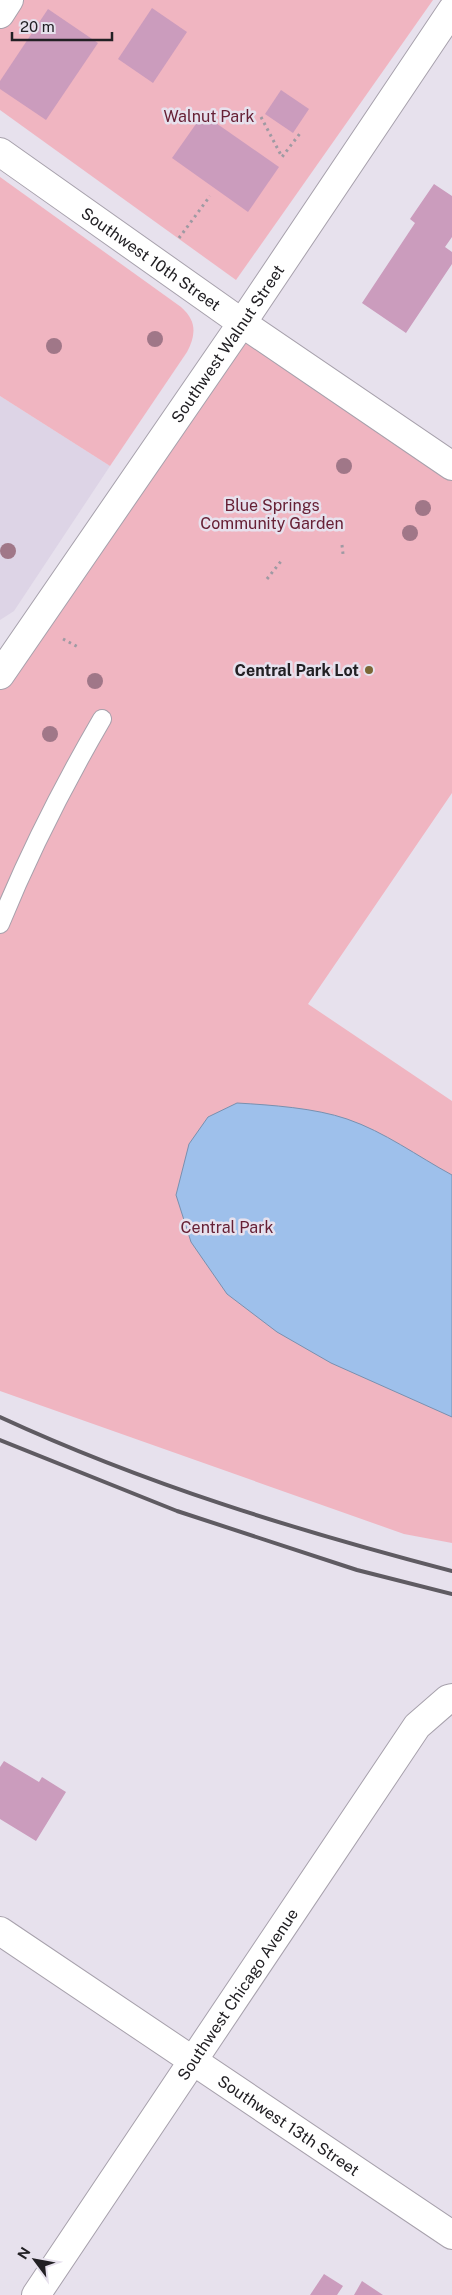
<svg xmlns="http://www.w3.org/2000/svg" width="452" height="2295" viewBox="0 0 452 2295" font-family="'Public Sans',sans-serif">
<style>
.built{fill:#ddd4e6}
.green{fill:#f0b5c1}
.water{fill:#9ec0eb;stroke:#7990af}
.building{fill:#cb9cbd}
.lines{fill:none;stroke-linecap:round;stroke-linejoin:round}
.service-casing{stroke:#a7a1ac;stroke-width:20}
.minor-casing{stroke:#a7a1ac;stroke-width:30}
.tertiary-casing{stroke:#a7a1ac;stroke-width:30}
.path{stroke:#9f9aa3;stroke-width:3;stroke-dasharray:2.5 4;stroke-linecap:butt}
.service{stroke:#fff;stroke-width:18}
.minor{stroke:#fff;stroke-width:28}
.tertiary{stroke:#fff;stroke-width:28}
.rail{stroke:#5f5b62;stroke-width:4}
.tree{fill:#a07788}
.poi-dot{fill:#7a6736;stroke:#e7e1ed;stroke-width:2}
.labels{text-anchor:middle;stroke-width:5;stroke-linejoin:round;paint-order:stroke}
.park-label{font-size:16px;fill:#662035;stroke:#e7e1ed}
.street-label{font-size:16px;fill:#222024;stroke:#e7e1ed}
.poi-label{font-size:16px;font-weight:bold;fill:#222024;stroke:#e7e1ed;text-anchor:end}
</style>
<rect width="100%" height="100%" fill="#e7e1ed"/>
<polygon class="built" points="0,396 110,466 14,611 0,620"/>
<g class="green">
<polygon points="9,0 433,0 236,280 0,110 0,14"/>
<path d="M0 177 181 307C197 321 196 335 187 352L110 466 0 396Z"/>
<polygon points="242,323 452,466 452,793 308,1004 452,1101 452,1543 404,1534 0,1391 0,675"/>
</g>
<path class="water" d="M237 1103C271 1105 315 1108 347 1119 385 1132 417 1156 452 1175V1417L331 1363 277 1332 227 1294 191 1242 176 1195 189 1144 208 1117Z"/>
<g class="building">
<polygon points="152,8 187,32 153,83 118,59"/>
<polygon points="48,9 98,43 46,120 0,89 0,81"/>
<polygon points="281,90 309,109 293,133 265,114"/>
<polygon points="203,114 279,167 248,212 172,158"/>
<polygon points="434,184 452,196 452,237 445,247 452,252 452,264 406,333 362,303 415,223 410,219"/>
<polygon points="4,1761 39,1782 42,1777 66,1792 36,1841 0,1819 0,1767"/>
<polygon points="324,2274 343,2286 337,2295 310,2295"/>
<polygon points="362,2281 383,2295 354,2295"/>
</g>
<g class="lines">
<defs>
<path id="service" d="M0 924C29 853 63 786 102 719"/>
<g id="minor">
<polyline points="0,14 9,0"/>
<path id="s1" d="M0 1931 452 2235"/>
<path id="s2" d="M36 2295 417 1726 448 1699 452 1698"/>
</g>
<g id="tertiary">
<path id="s3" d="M0 152 242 323 452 466"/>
<path id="s4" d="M0 675 242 323 452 10"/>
</g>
</defs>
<use href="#service" class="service-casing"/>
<use href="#minor" class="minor-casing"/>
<use href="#tertiary" class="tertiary-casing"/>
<g class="path">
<polyline points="261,117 282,157 301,132"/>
<polyline points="179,238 210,196"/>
<polyline points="342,545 343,554"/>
<polyline points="267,579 282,560"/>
<polyline points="63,639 80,648"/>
</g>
<use href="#service" class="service"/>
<use href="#minor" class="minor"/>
<use href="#tertiary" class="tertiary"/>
<g class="rail">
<path d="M0 1417C145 1484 298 1531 452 1571"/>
<polyline points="0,1440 177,1511 357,1570 452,1594"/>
</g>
</g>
<g class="tree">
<circle cx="155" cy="339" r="8"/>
<circle cx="54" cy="346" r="8"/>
<circle cx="344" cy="466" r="8"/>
<circle cx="423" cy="508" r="8"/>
<circle cx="410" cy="533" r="8"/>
<circle cx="8" cy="551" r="8"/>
<circle cx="95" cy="681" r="8"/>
<circle cx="50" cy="734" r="8"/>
</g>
<circle class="poi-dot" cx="369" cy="670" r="5"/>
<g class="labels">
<g class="park-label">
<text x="209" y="122">Walnut Park</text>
<text x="272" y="511">Blue Springs<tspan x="272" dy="18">Community Garden</tspan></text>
<text x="227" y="1233">Central Park</text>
</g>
<g class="street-label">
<text dy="6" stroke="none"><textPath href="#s3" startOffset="185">Southwest 10th Street</textPath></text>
<text dy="6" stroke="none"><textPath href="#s4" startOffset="402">Southwest Walnut Street</textPath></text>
<text dy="6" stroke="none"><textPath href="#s2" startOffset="362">Southwest Chicago Avenue</textPath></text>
<text dy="6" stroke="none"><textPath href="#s1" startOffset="348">Southwest 13th Street</textPath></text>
</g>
<g class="poi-label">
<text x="359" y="676">Central Park Lot</text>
</g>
</g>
<g transform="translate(35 2260) rotate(302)" stroke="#e7e1ed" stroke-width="4" paint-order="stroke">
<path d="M0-4L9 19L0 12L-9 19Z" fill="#222024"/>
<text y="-8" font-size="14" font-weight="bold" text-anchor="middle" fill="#222024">N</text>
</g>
<path d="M12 32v8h100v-8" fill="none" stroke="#222024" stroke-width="2.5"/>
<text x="20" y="32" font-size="15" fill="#222024" stroke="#e7e1ed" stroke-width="4" paint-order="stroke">20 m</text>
</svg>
